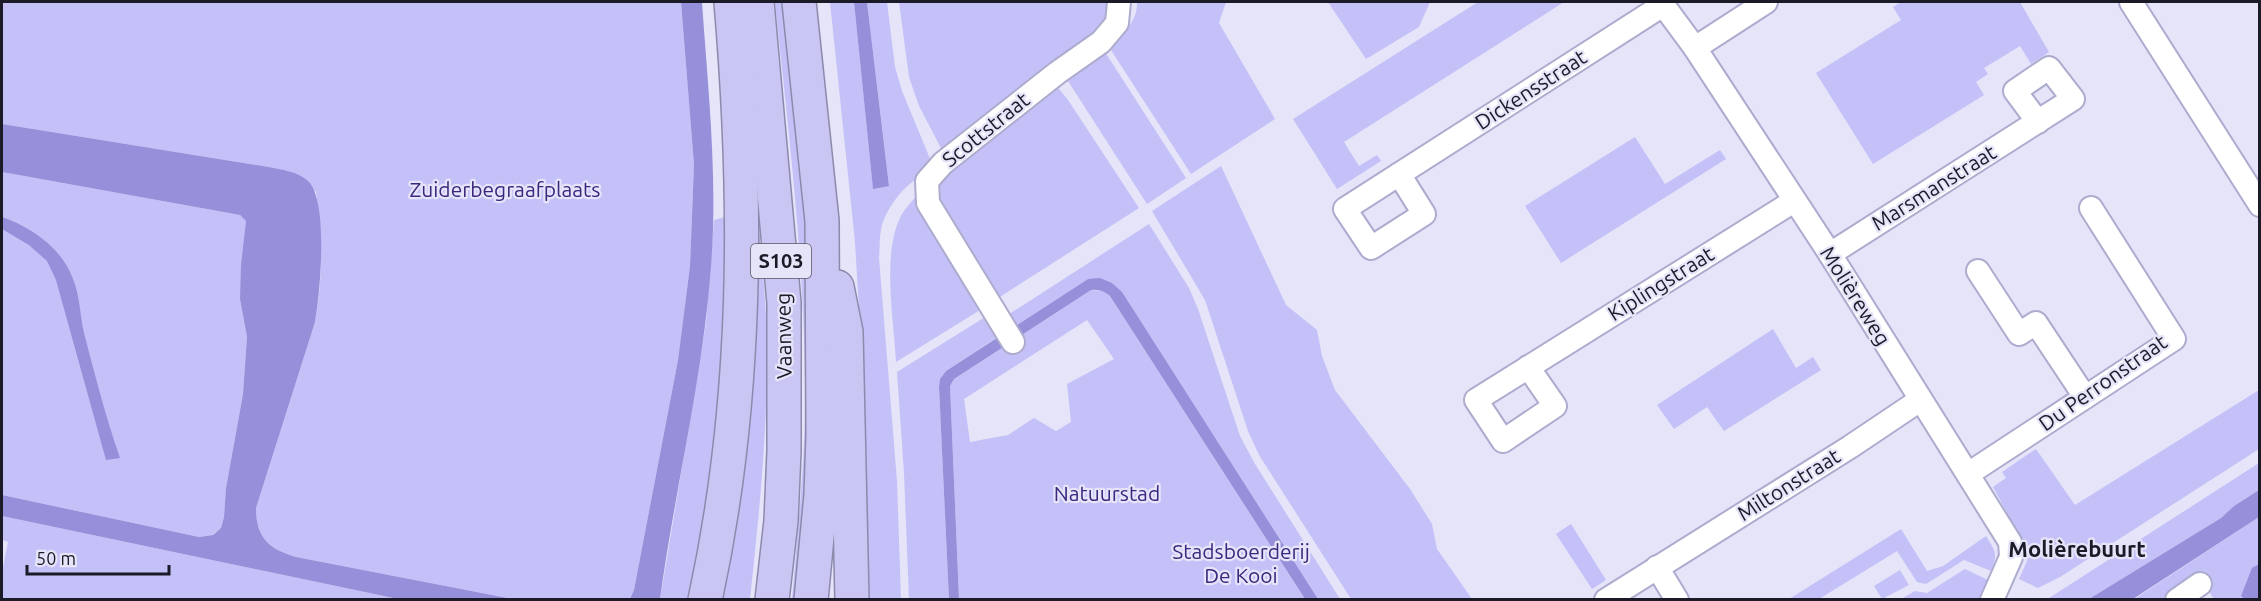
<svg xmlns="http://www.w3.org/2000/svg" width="2261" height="601" viewBox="0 0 2261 601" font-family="Ubuntu,sans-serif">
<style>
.green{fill:#c4c0f8;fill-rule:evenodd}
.water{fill:#968fd9}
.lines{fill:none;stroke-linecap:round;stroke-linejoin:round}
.minor-casing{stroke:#adabce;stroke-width:26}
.highway-casing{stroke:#8c8aac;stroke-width:36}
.minor{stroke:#fff;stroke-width:22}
.highway{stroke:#c9c6f3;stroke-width:33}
.labels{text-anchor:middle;stroke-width:4.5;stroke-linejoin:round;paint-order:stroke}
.shield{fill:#e5e4f9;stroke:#585766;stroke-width:1.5}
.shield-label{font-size:20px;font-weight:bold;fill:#1b1a27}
.street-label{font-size:21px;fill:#1b1a27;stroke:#e5e4f9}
.park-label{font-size:21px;fill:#3b287e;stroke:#e5e4f9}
.neighbourhood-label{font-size:22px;font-weight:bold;fill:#1b1a27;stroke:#e5e4f9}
</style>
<rect width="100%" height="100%" fill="#e5e4f9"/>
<g class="green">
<path d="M2 2H681L694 165 690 266 678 360 634 590 630 599H513L296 557C269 549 256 538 256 508L315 322C323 279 323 235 316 192L288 171 269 167 2 124Z"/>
<path d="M775 2H785L810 214 815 373 798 600 792 599C798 527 806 455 805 382 804 255 788 128 775 2Z"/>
<path d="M830 2H854L873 188 889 185 867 2H887L895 67 902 91 931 161 923 177C906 180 883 213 881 230 879 239 880 249 879 258L897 481 901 599H862L864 394 855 242Z"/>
<polygon points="899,2 1113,2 1107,24 1095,36 1030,79 978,125 942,150 919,106 909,77"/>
<path d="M1137 2H1226L1219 23 1275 119 1191 174 1109 47C1122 34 1138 22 1137 2Z"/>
<polygon points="1328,2 1430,2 1419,27 1366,59"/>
<polygon points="1478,2 1564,2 1344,142 1359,166 1377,155 1381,161 1337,189 1293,119"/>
<polygon points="1901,2 2020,2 2049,52 2031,64 2020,46 1984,68 1988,74 1976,82 1984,95 1873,164 1816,73 1901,20 1893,7"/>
<polygon points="1105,52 1186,178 1147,204 1068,81"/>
<polygon points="1055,84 1068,100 1139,208 995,300 934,199 939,180"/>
<polygon points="1635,137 1665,184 1720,150 1726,159 1561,263 1525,206"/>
<polygon points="1221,166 1286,305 1317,330 1322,356 1335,390 1410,489 1432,524 1437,549 1472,599 1351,599 1259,455 1248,431 1205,300 1152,211"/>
<polygon points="2,172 240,215 246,221 240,299 247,337 243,394 226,488 224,517 221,528 212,535 199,537 2,495"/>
<path d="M920 192 985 307 896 362C894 320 881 251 902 214 907 206 914 199 920 192Z"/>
<path d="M755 193C760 243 766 293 767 344 768 429 759 515 750 599L713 600Z"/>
<polygon points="732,215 728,387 693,599 660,600 706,323 714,220"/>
<polygon points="1149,224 1189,288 1198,309 1240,436 1255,464 1340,599 1318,599 1122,293 1112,283 1088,279 1011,329 1003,318"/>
<path d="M1091 290 1104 291 1110 296 1305 599H959L950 386 954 379ZM1087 320 1114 359 1067 384 1071 422 1056 431 1034 418 1008 435 970 442 964 399Z"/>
<polygon points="990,314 1002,334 946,371 940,379 939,387 949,599 909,599 904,473 897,372"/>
<polygon points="1773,329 1796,368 1813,357 1821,370 1724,431 1707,407 1674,429 1657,405"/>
<polygon points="2259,390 2259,449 2060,577 2038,588 2019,579 2027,561 2025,546 1993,487 2006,478 2002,472 2036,449 2075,505"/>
<polygon points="2259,463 2259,490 2234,506 2221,518 2089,599 2046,600"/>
<polygon points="2,516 398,599 2,599 2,572 8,542 2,540"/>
<polygon points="2259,517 2259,599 2214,599 2200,578 2166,599 2133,600"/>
<polygon points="1571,524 1606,580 1592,589 1556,534"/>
<path d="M1901 529 1927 571 1943 566 1986 536C1996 552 1998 554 1991 571L1964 560 1926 584 1917 582 1897 551 1819 599H1789Z"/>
<polygon points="1965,569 1988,580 1979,599 1901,599 1915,591 1927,593"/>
<polygon points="1900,570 1909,585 1882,599 1874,586"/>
</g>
<g class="water">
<path d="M681 2H702C708 90 718 177 711 266 703 378 675 488 660 599H630L634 590 678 360 690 266 694 165Z"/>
<polygon points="854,2 867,2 889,186 873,189"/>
<path d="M2 124 269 167C282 170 297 171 308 181 329 201 320 294 315 322L256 508C256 538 269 549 296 557L513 599H398L2 516V495L199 537 213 535 221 528 224 517 226 488 243 394 247 337 240 299 241 265 246 221 240 215 2 172Z"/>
<path d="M2 217C31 227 62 248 73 279 80 296 80 316 84 333 95 375 106 418 120 458L106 460 56 280 47 261 29 245 2 229Z"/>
<path d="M1100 278 1112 283 1122 292 1318 599H1305L1110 296C1104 291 1099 289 1091 290L954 379 950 386 959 599H949L939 387 940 379 946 371 1088 279Z"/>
<polygon points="2259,490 2259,517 2133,599 2089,599 2221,518 2234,506"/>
<polygon points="2259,564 2259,599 2245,599 2241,596 2252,568"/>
</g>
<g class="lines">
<defs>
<g id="minor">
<polyline points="1661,2 1695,48 1830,254 2010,542 2011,557 1992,600"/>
<polyline points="2131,2 2260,205"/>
<polyline points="1695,48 1766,2"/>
<polyline points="1399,174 1424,214 1371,248 1345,209 1663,5"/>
<polyline points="1830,254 2073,99 2049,68 2015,91 2038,122"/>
<polyline points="1978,271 2019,334 2036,323 2085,397"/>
<polyline points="1013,342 928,203 927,181 943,163 1057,73 1101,42 1117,23 1119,2"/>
<polyline points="1528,367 1555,406 1503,441 1476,400 1794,201"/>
<polyline points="1968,474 2174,339 2091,208"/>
<polyline points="1657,567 1677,600"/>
<polyline points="1606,600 1850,447 1920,400"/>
<polyline points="2177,600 2200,584"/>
</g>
<g id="highway">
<polyline points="757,2 784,303 784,451 781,521 772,600"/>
<polyline points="799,2 822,221 823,435 821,495 811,600"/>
<polyline points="837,287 846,332 852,600"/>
<path d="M705 600C748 403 748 202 731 2"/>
</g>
</defs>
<use href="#minor" class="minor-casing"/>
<use href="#highway" class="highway-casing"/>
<use href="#minor" class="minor"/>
<use href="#highway" class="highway"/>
</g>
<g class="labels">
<rect class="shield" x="751" y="244" width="60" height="34" rx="4.5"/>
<g class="shield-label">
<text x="781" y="268">S103</text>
</g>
<g class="street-label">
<text transform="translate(1531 90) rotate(-33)" y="7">Dickensstraat</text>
<text transform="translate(986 130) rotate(-39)" y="7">Scottstraat</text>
<text transform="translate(1934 188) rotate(-32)" y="7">Marsmanstraat</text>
<text transform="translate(1661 284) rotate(-32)" y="7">Kiplingstraat</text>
<text transform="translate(1855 296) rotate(58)" y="7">Molièreweg</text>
<text transform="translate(784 336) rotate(-91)" y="7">Vaanweg</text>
<text transform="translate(2103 383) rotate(-35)" y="7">Du Perronstraat</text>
<text transform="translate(1789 485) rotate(-32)" y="7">Miltonstraat</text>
</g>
<g class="park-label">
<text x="505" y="197">Zuiderbegraafplaats</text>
<text x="1107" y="501">Natuurstad</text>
<text x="1241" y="559">Stadsboerderij<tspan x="1241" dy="24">De Kooi</tspan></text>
</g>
<g class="neighbourhood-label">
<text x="2077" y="557">Molièrebuurt</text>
</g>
</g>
<rect width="2261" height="601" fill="none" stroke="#1b1a27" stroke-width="6"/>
<path d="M27 565v9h142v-9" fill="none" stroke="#1b1a27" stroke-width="3"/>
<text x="36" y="565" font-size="18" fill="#1b1a27" stroke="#e5e4f9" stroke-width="4.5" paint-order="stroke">50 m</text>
</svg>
